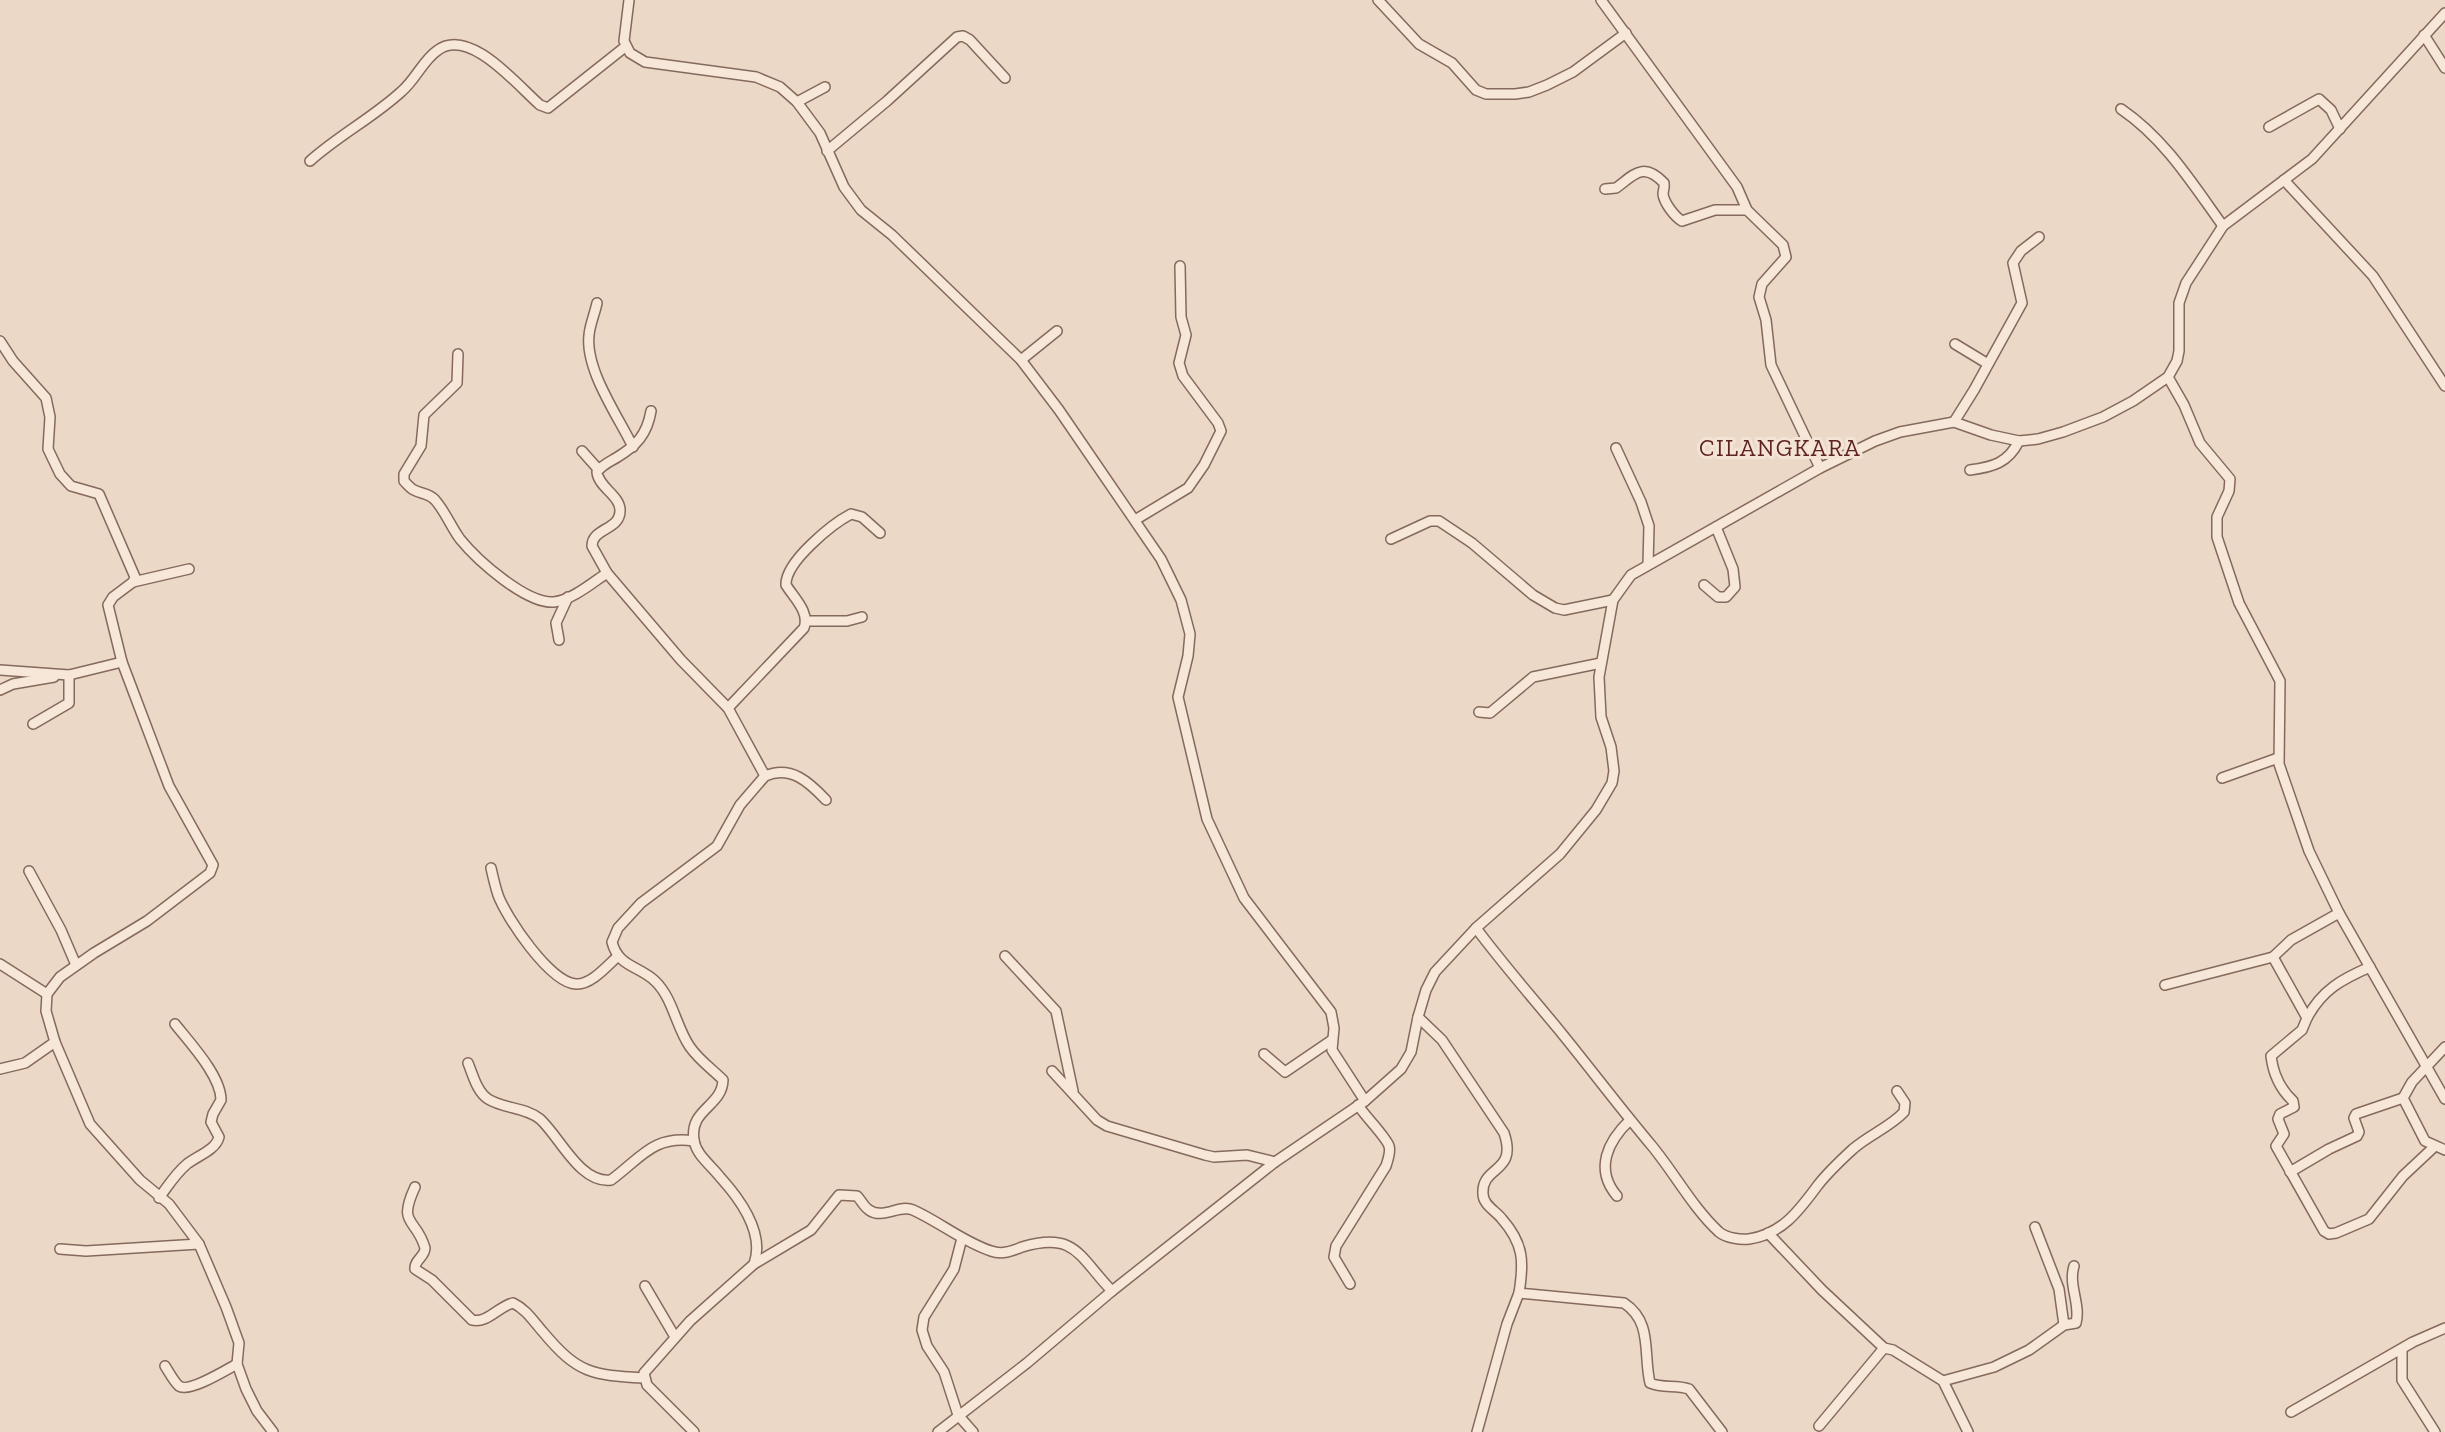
<svg xmlns="http://www.w3.org/2000/svg" width="2445" height="1432" viewBox="0 0 2445 1432" font-family="'Zilla Slab',serif">
<style>
.lines{fill:none;stroke-linecap:round;stroke-linejoin:round}
.street-casing{stroke:#85695d;stroke-width:12}
.street{stroke:#f6e7d9;stroke-width:9}
.labels{text-anchor:middle;stroke-width:6;stroke-linejoin:round;paint-order:stroke}
.quarter-label{font-size:24px;letter-spacing:1.5px;fill:#5f2324;stroke:#f3e4d5}
</style>
<rect width="100%" height="100%" fill="#ebd8c6"/>
<g class="lines">
<defs>
<g id="street">
<polyline points="629,0 624,41 630,53 645,62 756,77 780,87 797,102 820,133 844,187 861,210 892,235 1021,360 1059,410 1161,559 1181,600 1190,634 1188,656 1178,697 1207,819 1244,898 1331,1012 1334,1028 1332,1050 1365,1101"/>
<polyline points="1378,0 1419,44 1452,63 1476,90 1486,94 1515,94 1529,92 1547,85 1573,72 1626,33"/>
<polyline points="1601,0 1737,187 1747,210 1783,245 1786,257 1762,284 1759,297 1766,320 1771,365 1820,468"/>
<polyline points="2424,35 2445,68"/>
<polyline points="797,102 825,87"/>
<path d="M2121 109C2165 139 2192 183 2223 226"/>
<polyline points="2269,127 2319,99 2331,110 2340,129"/>
<polyline points="827,151 887,101 957,37 963,36 970,40 1005,78"/>
<path d="M310 161C339 135 374 117 402 91 416 79 423 60 438 50 470 27 518 86 540 105L548 108 625 47"/>
<polyline points="2284,180 2373,276 2445,386"/>
<path d="M1605 189 1616 188C1634 175 1643 161 1664 183 1665 187 1663 191 1663 194 1664 203 1675 217 1682 221L1715 210H1747"/>
<path d="M597 303C595 313 590 324 589 335 585 370 618 416 633 447"/>
<polyline points="0,341 13,361 46,398 50,417 48,449 60,474 71,486 99,494 135,577 133,582 113,597 108,605 122,662 169,786 213,865 210,873 147,921 94,953 60,977 47,994 46,1011 55,1042 90,1124 140,1180 169,1204 199,1244 226,1307 239,1343 237,1364 246,1389 257,1411 273,1432"/>
<polyline points="1955,344 1988,364"/>
<path d="M458 354 457 383 424 415 421 446 404 474V481C407 484 410 488 414 490 421 494 429 493 435 500 445 511 451 527 460 539 477 560 526 604 554 602 572 600 592 583 607 573"/>
<polyline points="1021,360 1057,331"/>
<polyline points="2168,377 2184,405 2200,443 2230,479 2229,491 2217,517 2217,537 2239,603 2280,681 2279,764 2309,851 2339,913 2445,1099"/>
<path d="M651 411C647 435 636 446 616 458 609 462 602 465 597 472 598 487 621 496 620 511 620 530 592 528 592 546L607 573 681 660 728 708 765 776 740 805 717 846 641 903 618 928 612 942C618 967 640 966 655 981 673 998 676 1027 690 1047 699 1060 712 1069 723 1080 722 1107 689 1109 694 1140 696 1155 711 1165 720 1177 740 1199 765 1233 754 1264L690 1321 644 1373 647 1385 694 1432"/>
<polyline points="1954,422 1974,390 2022,303 2013,263 2021,251 2039,237"/>
<polyline points="1616,448 1641,502 1649,526 1648,565"/>
<polyline points="582,451 598,469"/>
<path d="M1970 470C1993 467 2008 463 2019 441"/>
<polyline points="1135,520 1188,488 1204,465 1221,431 1218,423 1183,376 1179,363 1186,335 1181,317 1180,266"/>
<polyline points="1391,539 1430,521 1439,521 1472,543 1533,595 1555,608 1564,610 1613,600"/>
<polyline points="133,582 189,569"/>
<polyline points="1704,585 1718,597 1726,597 1735,587 1733,569 1716,527"/>
<polyline points="806,621 847,621 862,617"/>
<polyline points="559,640 556,623 568,597"/>
<polyline points="0,670 69,675 122,662"/>
<polyline points="0,690 13,684 54,677"/>
<path d="M728 708 804 628C810 612 794 598 786 585 785 562 832 524 851 514L862 517 880 533"/>
<polyline points="1479,712 1490,713 1533,677 1601,663"/>
<polyline points="33,724 69,703 69,675"/>
<path d="M765 776C791 765 809 782 826 800"/>
<polyline points="2222,778 2278,758"/>
<path d="M491 868C493 877 495 886 498 895 506 917 550 983 576 984 591 985 607 966 618 956"/>
<polyline points="29,871 61,930 76,965"/>
<path d="M1476 928C1502 963 1531 996 1559 1030 1590 1068 1620 1108 1652 1146 1675 1174 1693 1208 1719 1232 1726 1238 1741 1240 1749 1239 1783 1234 1800 1209 1818 1185 1829 1171 1841 1160 1853 1149 1869 1135 1890 1127 1904 1112L1905 1103 1897 1091"/>
<polyline points="1005,956 1056,1011 1073,1091"/>
<path d="M2273 957 2307 1018 2302 1030 2271 1056C2273 1073 2280 1089 2293 1101L2294 1107 2280 1114 2278 1119 2284 1134 2276 1146 2324 1231 2329 1234 2336 1233 2369 1219 2403 1176 2435 1146"/>
<polyline points="0,964 47,994"/>
<polyline points="2165,985 2273,957 2291,940 2339,913"/>
<path d="M1418 1017 1442 1040 1504 1133C1518 1174 1481 1165 1483 1194 1483 1205 1496 1211 1502 1219 1524 1244 1524 1262 1519 1293L1624 1303C1653 1322 1643 1354 1650 1383 1663 1389 1676 1384 1689 1389L1722 1432"/>
<path d="M2307 1018C2322 990 2342 979 2370 967"/>
<polyline points="2445,1047 2412,1082 2403,1098 2425,1141 2445,1150"/>
<polyline points="1264,1054 1285,1072 1332,1040"/>
<path d="M468 1063C473 1075 477 1092 488 1099 504 1109 525 1107 540 1119 560 1137 580 1184 611 1180 641 1158 653 1135 694 1141"/>
<polyline points="0,1069 25,1063 55,1042"/>
<polyline points="1052,1071 1097,1120 1107,1126 1205,1155 1214,1157 1247,1155 1275,1162"/>
<polyline points="2290,1172 2329,1149 2357,1136 2359,1132 2354,1118 2356,1114 2403,1098"/>
<path d="M415 1187C397 1226 416 1217 425 1248 425 1257 414 1260 415 1269L432 1280 472 1320C487 1324 499 1306 513 1303 526 1309 534 1322 543 1332 578 1374 592 1375 644 1378"/>
<path d="M1617 1196C1594 1169 1608 1141 1630 1120"/>
<path d="M159 1198C168 1186 175 1174 187 1164 197 1156 216 1150 219 1137L211 1122 213 1114 221 1100C221 1076 190 1043 175 1024"/>
<polyline points="2035,1227 2059,1289 2064,1325"/>
<polyline points="1768,1233 1822,1290 1884,1348 1893,1350 1943,1381 1968,1432"/>
<polyline points="962,1238 954,1269 924,1317 922,1330 927,1346 944,1372 958,1415 973,1432"/>
<polyline points="60,1249 86,1251 199,1244"/>
<path d="M754 1264 811 1230 839 1195 857 1196C861 1200 864 1207 869 1210 883 1220 899 1204 913 1210 940 1222 963 1242 991 1251 1002 1255 1012 1251 1022 1247 1076 1231 1079 1257 1112 1291"/>
<path d="M1350 1284 1334 1257 1336 1246 1386 1166C1388 1159 1391 1152 1389 1146 1386 1137 1364 1115 1358 1105"/>
<polyline points="645,1286 675,1337"/>
<polyline points="2402,1350 2402,1380 2435,1432"/>
<path d="M165 1366C169 1372 174 1382 179 1386 189 1393 226 1370 237 1364"/>
<path d="M1943 1381 1994 1367 2029 1350 2064 1325 2076 1323C2081 1304 2068 1286 2074 1266"/>
<polyline points="2291,1412 2413,1342 2445,1328"/>
<polyline points="1819,1426 1884,1348"/>
<polyline points="938,1432 1027,1363 1112,1291 1275,1162 1365,1101 1401,1069 1411,1052 1418,1017 1426,990 1435,972 1476,928 1560,854 1596,810 1612,783 1614,771 1611,747 1601,717 1599,677 1613,600 1631,575 1820,468 1875,441 1900,432 1954,422 1991,435 2019,441 2038,439 2063,432 2103,417 2133,401 2168,377 2177,361 2179,351 2179,303 2186,283 2223,226 2312,159 2445,13"/>
<polyline points="1477,1432 1507,1324 1519,1293"/>
</g>
</defs>
<use href="#street" class="street-casing"/>
<use href="#street" class="street"/>
</g>
<g class="labels">
<g class="quarter-label">
<text x="1780" y="456">CILANGKARA</text>
</g>
</g>
</svg>
